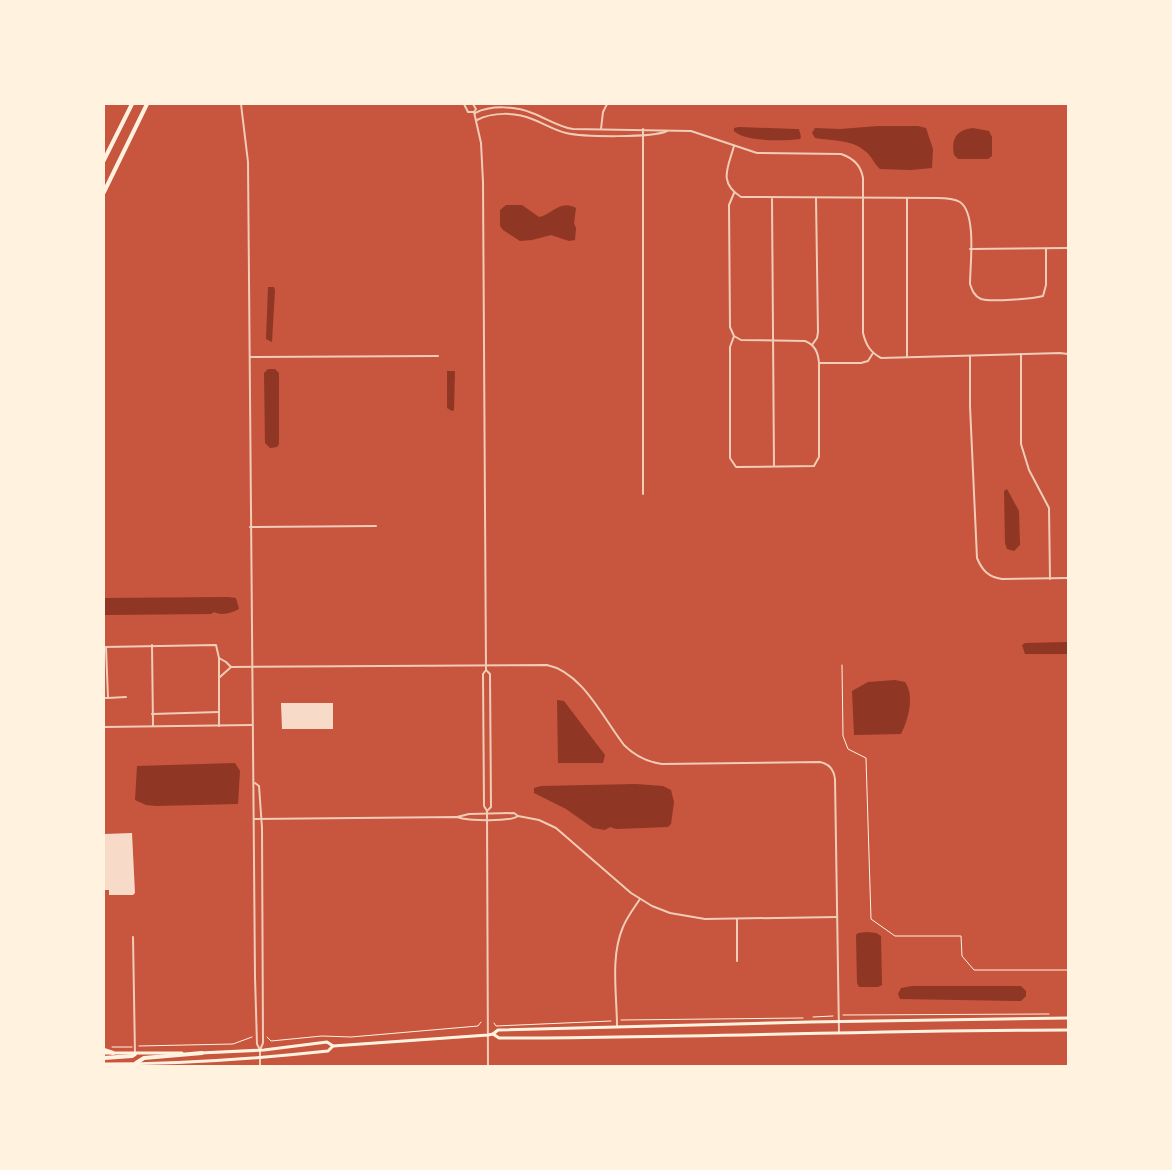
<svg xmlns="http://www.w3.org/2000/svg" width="1172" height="1170" viewBox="0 0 1172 1170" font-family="Lato,sans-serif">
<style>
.water{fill:#8f3625}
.building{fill:#f7dbc8}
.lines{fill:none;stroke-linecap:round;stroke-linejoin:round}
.path{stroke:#fff3e0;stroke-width:1}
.minor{stroke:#f1ccb7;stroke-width:2}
.tertiary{stroke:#f1ccb7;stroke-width:2}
.primary{stroke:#fff3e0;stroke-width:3}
.motorway{stroke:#fff3e0;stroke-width:4}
</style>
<rect width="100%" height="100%" fill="#c8553d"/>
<g class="water">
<path d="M878 126H918L926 128 933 149 932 168 911 170 880 169C874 164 872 156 865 151 851 139 832 141 815 138L812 133 815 128 840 129Z"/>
<path d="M739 127 796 129H799L801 137 800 139C784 141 745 142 734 131V128Z"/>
<path d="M973 128 989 131 992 137V156L988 159H958L954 155C951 139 956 130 973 128Z"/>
<path d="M506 205H522L539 217C553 214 560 199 576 208L574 223 576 228 575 240 569 241 551 235 532 240 520 241 503 230 500 226V210Z"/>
<polygon points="268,287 274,287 275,290 272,342 266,339"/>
<polygon points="268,369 275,369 279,373 279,444 277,447 270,448 265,443 264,373"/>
<polygon points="447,371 455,371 454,410 452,411 447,408"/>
<polygon points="1007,489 1019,511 1020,545 1014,551 1007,549 1005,543 1004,491"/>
<path d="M228 597 236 598 239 609C231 613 222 616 214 612L211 614 104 615V598Z"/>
<polygon points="1068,642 1068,654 1025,654 1022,645 1025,643"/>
<path d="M895 680 905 682C915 696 908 720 901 734L854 735 852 691 868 682Z"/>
<polygon points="557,700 564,701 605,755 603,763 558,763"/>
<polygon points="235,763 240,771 238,804 156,806 146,805 135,800 137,766"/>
<polygon points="636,784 663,786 671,790 674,802 671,824 668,827 616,829 610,827 605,830 593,828 566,809 534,793 534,788 541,786"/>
<polygon points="867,932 876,933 881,936 882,985 878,987 859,987 857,983 856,935 858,933"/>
<polygon points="912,986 1021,986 1026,991 1026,996 1021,1001 900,999 898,994 901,988"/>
</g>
<g class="building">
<polygon points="281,703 333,703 333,729 282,729"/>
<polygon points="132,833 135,893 133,895 109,895 109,890 104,890 104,834"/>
</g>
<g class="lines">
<g class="path">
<polyline points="842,665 843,736 848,749 866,758 871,919 895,936 961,936 962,956 974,970 1068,970"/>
<polyline points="843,1015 1049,1014"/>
<polyline points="813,1017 833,1016"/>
<polyline points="621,1020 803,1018"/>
<polyline points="494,1023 496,1026 611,1021"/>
<polyline points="267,1037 271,1041 322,1036 351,1037 478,1026 481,1022"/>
<polyline points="139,1046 233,1044 252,1037"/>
<polyline points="112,1047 132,1047"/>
</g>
<g class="minor">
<polyline points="241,104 248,162 255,977 257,1044 260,1050 260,1066"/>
<path d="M475 113C491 105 515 106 532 113 546 118 558 127 573 129L691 131 757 153 841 154C853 158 861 165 863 178V333C866 345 870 352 881 358L1060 353 1068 354"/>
<path d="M477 120C492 112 516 112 532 119 543 123 554 130 566 133 583 137 653 138 667 131"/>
<polyline points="601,129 603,112 607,104"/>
<polyline points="643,129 643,494"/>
<path d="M734 146C728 168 718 182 741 197L937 198C944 198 953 198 960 202 977 214 970 265 970 284 972 290 974 296 981 299 990 302 1032 299 1043 296L1046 285V249"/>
<path d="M734 193 729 205 730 327 734 336 741 340 805 341C815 345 818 352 819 363V457L814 466 736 467 730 458V347L734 336"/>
<polyline points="907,198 907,357"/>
<polyline points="772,199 774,466"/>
<polyline points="970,249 1068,248"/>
<polyline points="812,345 817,338 818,332 816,198"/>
<polyline points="1021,354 1021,444 1029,470 1049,508 1050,579"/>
<path d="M970 356V406L977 558C982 570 988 577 1002 579L1068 578"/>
<polyline points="250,357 438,356"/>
<polyline points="819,363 861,363 868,361 873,353"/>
<polyline points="250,527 376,526"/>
<polyline points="152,645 153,726"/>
<polyline points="104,647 216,645 219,658 219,726"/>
<path d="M219 658 226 662 231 667 547 665C582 672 603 718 624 745 635 756 647 762 662 764L820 762C830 764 834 770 835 779L839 1033"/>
<polyline points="220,677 231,667"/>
<polyline points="104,698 108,698 106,647"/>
<polyline points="108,698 126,697"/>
<polyline points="152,714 219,712"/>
<polyline points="104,727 252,725"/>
<polyline points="255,783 259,786 262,828 263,1043 260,1050"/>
<polyline points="457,817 469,814 514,813 518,816 539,820 556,828 631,893 652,906 670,913 705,919 837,917"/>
<path d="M254 819 457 817C468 821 510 822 518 816"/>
<polyline points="737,919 737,961"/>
<polyline points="133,937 135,1054"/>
<path d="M617 1027C617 995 610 957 623 927 627 917 634 908 640 899"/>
</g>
<g class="tertiary">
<polyline points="464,104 468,112 474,112"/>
<polyline points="473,104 476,109 474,112 481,143 483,182 486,670 490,674 491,807 487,811"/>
<polyline points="486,670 483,674 484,806 487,811 488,1066"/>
</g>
<g class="primary">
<polyline points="493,1034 498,1030 810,1022 1068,1018"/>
<polyline points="104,1053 182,1053"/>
<path d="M200 1053 264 1050 327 1042 333 1046 488 1035 493 1034 499 1038C689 1038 879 1030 1068 1030"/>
<path d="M104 1064C179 1064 254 1059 328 1051L333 1046"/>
</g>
<g class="motorway">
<polyline points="104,160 132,104"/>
<polyline points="104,192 147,104"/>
<polyline points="104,1050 113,1053"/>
<polyline points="104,1058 132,1056 135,1054"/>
<polyline points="136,1063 144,1058 202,1053"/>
</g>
</g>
<rect width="1172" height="1170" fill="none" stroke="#fff3e0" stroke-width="210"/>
</svg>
